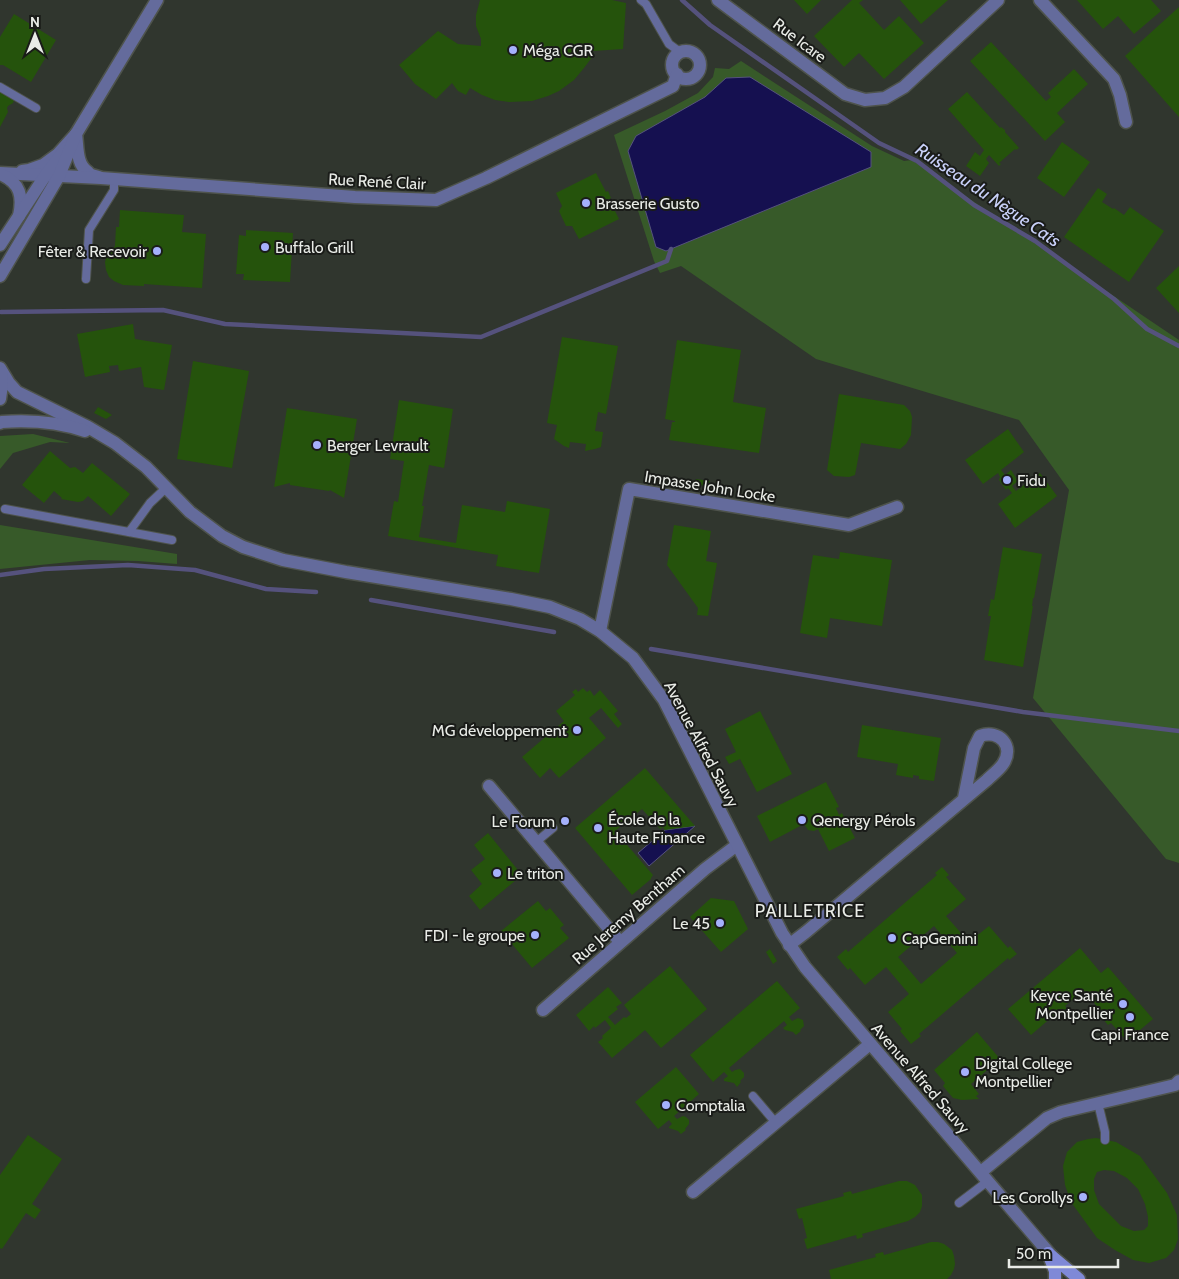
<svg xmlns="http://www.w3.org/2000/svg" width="1179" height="1279" viewBox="0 0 1179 1279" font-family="Cabin,sans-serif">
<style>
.green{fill:#375a29}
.water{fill:#151050;stroke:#55527d}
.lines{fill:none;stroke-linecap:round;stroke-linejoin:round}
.stream{stroke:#55527d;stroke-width:4.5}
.building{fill:#25530c;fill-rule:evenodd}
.service-casing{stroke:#4e534c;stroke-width:10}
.minor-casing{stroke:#4e534c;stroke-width:15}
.tertiary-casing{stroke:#4e534c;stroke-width:15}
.secondary-casing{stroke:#4e534c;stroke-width:15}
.service{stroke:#646b9c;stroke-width:8}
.minor{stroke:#646b9c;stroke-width:12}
.tertiary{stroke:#646b9c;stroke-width:12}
.secondary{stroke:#7f89d7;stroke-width:12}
.poi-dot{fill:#a5b1fc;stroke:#1a1c19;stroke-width:2}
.labels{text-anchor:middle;stroke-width:4;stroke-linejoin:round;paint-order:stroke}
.street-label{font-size:16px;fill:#e9ece7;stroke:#1a1c19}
.poi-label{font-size:16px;fill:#e9ece7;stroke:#1a1c19;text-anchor:start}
.water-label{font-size:18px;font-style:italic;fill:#c9d1f9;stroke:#1a1c19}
.neighbourhood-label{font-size:18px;letter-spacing:1px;fill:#e9ece7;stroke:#1a1c19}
</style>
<rect width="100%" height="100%" fill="#30362e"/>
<g class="green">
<polygon points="741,61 872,146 904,161 912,160 1179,340 1179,863 1166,859 1033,698 1069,490 1019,420 816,359 681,266 660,273 654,261 614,135 665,111 698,93 713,77 715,68 729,69"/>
<polygon points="33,434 70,443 50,442 13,453 0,469 0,436"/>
<polygon points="0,525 177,554 177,564 138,561 90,560 0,569"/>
</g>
<g class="water">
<polygon points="750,77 871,152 871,167 666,251 656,247 628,151 636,136 705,97 726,78"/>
<polygon points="695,826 649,866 638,853 665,830"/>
</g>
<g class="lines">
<g class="stream">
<polyline points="682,0 710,25 879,143 917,161 974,205 1035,241 1114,299 1147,329 1179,346"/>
<polyline points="1,312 163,310 225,324 481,337 667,261 671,249"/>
<polyline points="0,575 44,569 128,565 195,570 266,589 316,592"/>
<polyline points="371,600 554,632"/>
<polyline points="651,649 1023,712 1179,731"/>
</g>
</g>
<g class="building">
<polygon points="480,0 612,0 626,3 623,49 593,51 593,56 584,68 574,80 559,91 548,96 532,101 509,102 495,100 482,95 470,88 466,95 458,91 452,83 436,99 415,84 399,65 438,31 458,44 481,46 481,39 476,26 476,15"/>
<polygon points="794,0 821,0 807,14"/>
<polygon points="852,0 863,0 859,3 884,30 899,16 924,43 884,79 859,53 844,67 814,36"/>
<polygon points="900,0 948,0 921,24"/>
<polygon points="1077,0 1151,0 1161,11 1134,34 1118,16 1103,29"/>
<polygon points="1179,7 1179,117 1125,56"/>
<polygon points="14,14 56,40 31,82 3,65 0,65 0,37"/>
<polygon points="991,42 1046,101 1051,97 1048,93 1074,69 1088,84 1057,113 1065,122 1045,141 970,61"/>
<polygon points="0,89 13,96 14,100 13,103 8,106 7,108 8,112 0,127"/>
<polygon points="967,92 1000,128 1001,127 1005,130 1005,132 1019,148 1016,150 1015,149 999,163 1001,164 999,166 989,155 986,159 989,163 980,176 966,166 975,152 980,156 984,150 948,109"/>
<polygon points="1062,142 1090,162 1064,197 1037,178"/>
<polygon points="596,173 606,192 608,191 611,198 609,199 619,219 579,239 572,226 566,226 559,211 562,206 556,193"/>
<polygon points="1098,188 1107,194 1102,202 1113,209 1114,208 1124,215 1130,207 1164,231 1129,282 1064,237"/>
<polygon points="120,210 184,215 182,232 206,234 202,288 144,284 144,286 123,285 114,281 109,277 106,270 105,262 107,255 115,246 116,227 119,227"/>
<polygon points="246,230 293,233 290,282 243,280 244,274 236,274 239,235 246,236"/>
<polygon points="1179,266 1179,313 1156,288"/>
<polygon points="133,324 135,339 172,345 164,390 144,387 141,367 119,371 118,365 109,366 110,372 85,377 77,334"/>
<polygon points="562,337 618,346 606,414 598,412 595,431 603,432 601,447 595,449 585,451 586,444 570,442 569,448 564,446 554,439 557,425 547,423"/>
<polygon points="677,340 741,350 733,402 766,408 759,453 669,440 672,422 675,422 675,421 665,419"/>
<polygon points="193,361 249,371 232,468 177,459"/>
<polygon points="839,394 904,405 910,411 912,417 911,435 906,444 900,449 861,443 855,475 849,477 834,476 827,470"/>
<polygon points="399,400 453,409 444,468 429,465 422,506 424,506 419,537 456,543 462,505 505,512 507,501 550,509 539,573 496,566 498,555 388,536 394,501 398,502 404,461 390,459"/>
<polygon points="98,407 112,415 106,419 94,413"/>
<polygon points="287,408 357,419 344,498 330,490 329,491 290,485 290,483 274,487"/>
<polygon points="1008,429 1024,452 1001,470 1005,475 1011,470 1018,481 1012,486 1016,491 1040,473 1057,496 1015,528 998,504 1012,493 1008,488 1006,490 999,480 1000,477 998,473 983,484 965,460"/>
<polygon points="50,451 70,468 75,467 83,473 92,463 130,494 111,516 88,496 83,501 78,502 61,499 62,498 54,491 44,503 22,485"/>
<polygon points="696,479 710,481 709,487 695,484"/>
<polygon points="674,525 711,531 706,561 717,563 708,616 697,615 698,608 667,565"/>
<polygon points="1003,547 1042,554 1034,598 1033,598 1032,606 1033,606 1023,667 984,660 991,616 988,616 991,599 994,600"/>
<polygon points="840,552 892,560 882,626 830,618 827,638 800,633 813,555 839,559"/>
<polygon points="583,688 587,692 590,690 594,696 600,690 618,711 614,714 622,724 618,728 601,708 589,718 606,738 559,778 550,768 540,778 522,757 564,721 556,711 575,695 572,692 576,689 578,692"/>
<polygon points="760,711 792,774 757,792 740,759 729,764 725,757 736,752 725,729"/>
<polygon points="862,725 941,738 934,781 919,779 919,776 913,775 913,778 896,775 898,764 857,757"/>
<polygon points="645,768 695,826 665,830 663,827 660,829 642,809 615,831 653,875 651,878 651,879 632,895 575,828"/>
<polygon points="826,782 839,807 836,808 839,815 842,813 855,838 829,851 818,829 814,831 808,830 804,824 770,842 757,816"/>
<polygon points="488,833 522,875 480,910 469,896 482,884 471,870 485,859 474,845"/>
<path d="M942 867 949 875 946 877 966 899 946 916 969 942 989 926 1008 948 1010 946 1017 954 1009 960 1008 958 919 1034 921 1036 911 1044 900 1031 902 1029 888 1012 909 994 886 967 865 985 850 968 848 970 837 957 846 949 848 952 937 875 935 873ZM934 926 957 953 921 984 898 957Z"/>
<polygon points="711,898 734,901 748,929 721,952 690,917"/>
<polygon points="538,901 546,911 550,908 564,925 560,928 569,938 532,968 501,931"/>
<polygon points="1080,948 1101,973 1108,967 1153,1019 1127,1041 1111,1023 1108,1025 1098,1013 1101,1011 1083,990 1065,1006 1067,1008 1055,1018 1053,1016 1031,1035 1008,1009"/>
<polygon points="770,949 777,961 773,964 766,952"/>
<polygon points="670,966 707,1009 661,1048 645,1030 612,1058 598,1042 603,1038 602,1036 611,1028 605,1020 595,1028 594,1026 589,1031 576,1015 608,987 622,1003 616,1007 618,1009 608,1017 615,1025 624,1017 626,1018 631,1014 624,1005"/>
<polygon points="777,981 800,1008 789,1017 792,1021 798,1018 803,1020 804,1026 800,1030 801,1031 796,1035 793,1032 785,1030 783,1028 787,1025 784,1021 729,1068 732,1072 735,1070 740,1069 744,1073 744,1077 740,1081 741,1082 737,1087 734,1083 724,1081 724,1079 728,1076 724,1072 713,1082 690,1055"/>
<polygon points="977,1032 1000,1059 971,1084 979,1094 976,1096 979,1099 962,1100 953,1098 943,1086 945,1083 934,1070"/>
<polygon points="676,1067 699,1094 674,1116 677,1119 683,1116 686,1117 689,1120 689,1124 685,1129 686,1130 681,1134 678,1131 669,1128 669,1127 672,1124 669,1120 658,1129 635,1102"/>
<polygon points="28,1135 62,1159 32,1204 41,1210 35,1219 26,1213 2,1249 0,1248 0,1175"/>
<path d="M1096 1138 1116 1142 1140 1156 1167 1193 1177 1215 1178 1239 1174 1250 1166 1258 1149 1263 1133 1260 1115 1250 1097 1238 1071 1202 1065 1185 1063 1166 1067 1152 1077 1142 1088 1139ZM1104 1170 1114 1171 1127 1178 1138 1189 1145 1204 1148 1217V1226L1144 1230 1134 1231 1121 1226 1099 1204 1094 1190V1179L1097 1172Z"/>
<polygon points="899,1181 907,1181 915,1185 922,1195 922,1206 920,1212 915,1217 908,1221 862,1234 863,1237 857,1239 856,1235 807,1249 804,1239 807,1238 802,1218 799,1219 796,1209 844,1196 843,1193 851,1191 852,1194"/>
<polygon points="931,1242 938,1242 944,1244 952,1250 954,1256 955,1264 954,1269 951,1275 947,1279 831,1279 829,1270 876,1257 875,1254 883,1252 884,1255"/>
</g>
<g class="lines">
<defs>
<g id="service">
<polyline points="641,0 646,4 669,44 680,52"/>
<polyline points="0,87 36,108"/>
<polyline points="86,279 89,230 114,190 114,179"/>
<polyline points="5,509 172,540"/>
<polyline points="129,532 150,503 166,488"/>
<polyline points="536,842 553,828"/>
<polyline points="753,1096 776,1123"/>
<polyline points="1098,1103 1105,1132 1105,1140"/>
<polyline points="959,1203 988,1181"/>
</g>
<g id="minor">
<polyline points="718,0 845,94 865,100 885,98 904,87 998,0"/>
<polyline points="1040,0 1114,79 1120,95 1126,122"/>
<circle cx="686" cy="65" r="14"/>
<path d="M76 134C78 147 76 164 88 172 90 175 95 176 99 177"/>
<polyline points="22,171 29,170 43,165 58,154 76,134 157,0"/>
<polyline points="0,173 101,178 355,197 436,200 486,178 673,86 677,74"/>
<path d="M0 174C21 183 23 197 19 216"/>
<polyline points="600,631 629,489 849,525 897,507"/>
<polyline points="489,786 620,942"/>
<path d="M789 945 806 932 987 780C992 775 999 770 1003 764 1015 746 999 729 980 736L974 748 964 798"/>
<polyline points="543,1010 705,869 737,845"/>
<polyline points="981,1172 1047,1118 1061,1112 1175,1085 1179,1081"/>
<polyline points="693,1192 870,1044"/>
</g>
<g id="tertiary">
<polyline points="0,245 45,176 66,148"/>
<polyline points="0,276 59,176 76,134"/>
<polyline points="0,368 9,383 17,392 88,427 115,443 146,467 190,512 222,536 243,547 283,560 346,572 511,599 550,607 580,619 600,631 633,658 664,700 782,933 805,967 1055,1260"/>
<polyline points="0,399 2,385 1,372"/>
<path d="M0 423 2 422C30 420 58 422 85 431"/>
</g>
<g id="secondary">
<polyline points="1048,1253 1079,1279"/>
<polyline points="1048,1253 1055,1271 1055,1279"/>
</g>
</defs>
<use href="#service" class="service-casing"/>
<use href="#minor" class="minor-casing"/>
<use href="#tertiary" class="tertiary-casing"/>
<use href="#secondary" class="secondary-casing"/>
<use href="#service" class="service"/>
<use href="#minor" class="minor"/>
<use href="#tertiary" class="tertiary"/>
<use href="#secondary" class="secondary"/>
</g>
<g class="poi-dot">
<circle cx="513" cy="50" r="5"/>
<circle cx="586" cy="203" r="5"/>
<circle cx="265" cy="247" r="5"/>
<circle cx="157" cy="251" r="5"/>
<circle cx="317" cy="445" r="5"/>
<circle cx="1007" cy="480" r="5"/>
<circle cx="577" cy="730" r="5"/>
<circle cx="802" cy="820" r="5"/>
<circle cx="565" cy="821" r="5"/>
<circle cx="598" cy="828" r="5"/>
<circle cx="497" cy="873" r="5"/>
<circle cx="720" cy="923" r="5"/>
<circle cx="535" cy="935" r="5"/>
<circle cx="892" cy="938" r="5"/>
<circle cx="1123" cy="1004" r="5"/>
<circle cx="1130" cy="1017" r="5"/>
<circle cx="965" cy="1072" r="5"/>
<circle cx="666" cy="1105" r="5"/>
<circle cx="1083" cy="1197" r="5"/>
</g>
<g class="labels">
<g class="street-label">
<text transform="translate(800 40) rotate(37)" y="6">Rue Icare</text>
<text transform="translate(377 181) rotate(3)" y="6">Rue René Clair</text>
<text transform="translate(710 486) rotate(9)" y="6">Impasse John Locke</text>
<text transform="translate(702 744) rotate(62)" y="6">Avenue Alfred Sauvy</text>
<text transform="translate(628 914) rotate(-41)" y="6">Rue Jeremy Bentham</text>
<text transform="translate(921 1078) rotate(49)" y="6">Avenue Alfred Sauvy</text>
</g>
<g class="poi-label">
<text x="523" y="56">Méga CGR</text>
<text x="596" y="209">Brasserie Gusto</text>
<text x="275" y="253">Buffalo Grill</text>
<text x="147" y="257" text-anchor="end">Fêter &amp; Recevoir</text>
<text x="327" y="451">Berger Levrault</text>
<text x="1017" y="486">Fidu</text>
<text x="567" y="736" text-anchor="end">MG développement</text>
<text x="608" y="825">École de la<tspan x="608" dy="18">Haute Finance</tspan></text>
<text x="812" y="826">Qenergy Pérols</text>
<text x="555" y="827" text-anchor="end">Le Forum</text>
<text x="507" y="879">Le triton</text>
<text x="710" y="929" text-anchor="end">Le 45</text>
<text x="525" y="941" text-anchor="end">FDI - le groupe</text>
<text x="902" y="944">CapGemini</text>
<text x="1113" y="1001" text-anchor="end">Keyce Santé<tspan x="1113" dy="18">Montpellier</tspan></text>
<text x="1130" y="1040" text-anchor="middle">Capi France</text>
<text x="975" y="1069">Digital College<tspan x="975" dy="18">Montpellier</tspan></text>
<text x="676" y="1111">Comptalia</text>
<text x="1073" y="1203" text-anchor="end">Les Corollys</text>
</g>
<g class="water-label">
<text transform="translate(988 195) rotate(34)" y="6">Ruisseau du Nègue Cats</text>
</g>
<g class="neighbourhood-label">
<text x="810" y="917">PAILLETRICE</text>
</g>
</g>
<g transform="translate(35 35)" stroke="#1a1c19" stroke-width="4" paint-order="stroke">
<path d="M0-4L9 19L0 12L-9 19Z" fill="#e9ece7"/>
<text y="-8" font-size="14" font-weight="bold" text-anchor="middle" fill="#e9ece7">N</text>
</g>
<path d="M1009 1259v8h109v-8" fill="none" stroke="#e9ece7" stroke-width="2.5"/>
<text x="1016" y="1259" font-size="15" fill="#e9ece7" stroke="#1a1c19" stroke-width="4" paint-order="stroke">50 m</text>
</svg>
